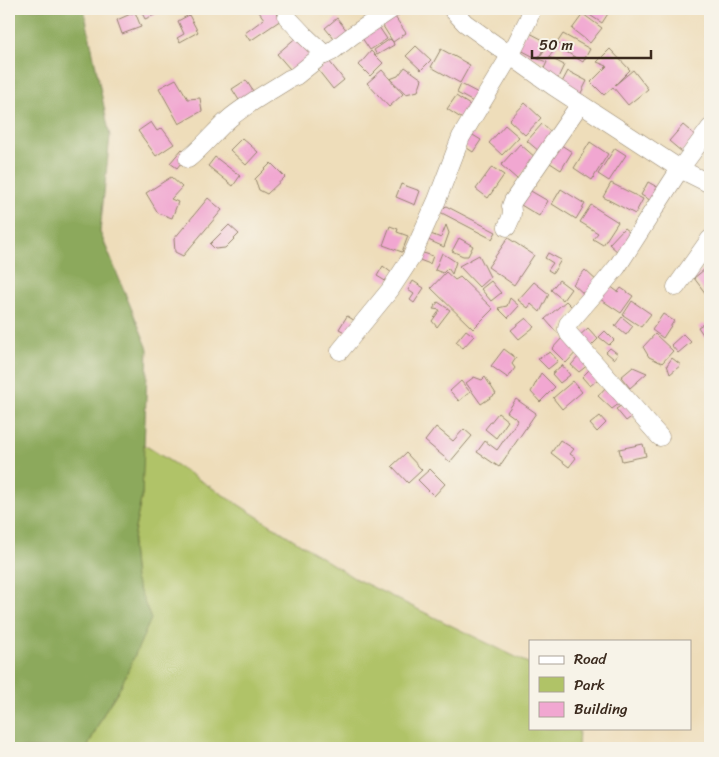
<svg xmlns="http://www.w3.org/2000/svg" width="719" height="757" viewBox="0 0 719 757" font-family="Sriracha,sans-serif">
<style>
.green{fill:#b0c367;stroke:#767642}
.forest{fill:#8ca95c;stroke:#646a3d}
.building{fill:#f1a7d1}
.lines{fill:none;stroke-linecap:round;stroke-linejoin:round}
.street-casing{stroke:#94846c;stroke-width:19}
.street{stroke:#fff;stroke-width:18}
</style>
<rect width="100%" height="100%" fill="#f7f3e8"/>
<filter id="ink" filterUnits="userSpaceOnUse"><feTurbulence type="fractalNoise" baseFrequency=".02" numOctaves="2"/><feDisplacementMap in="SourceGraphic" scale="10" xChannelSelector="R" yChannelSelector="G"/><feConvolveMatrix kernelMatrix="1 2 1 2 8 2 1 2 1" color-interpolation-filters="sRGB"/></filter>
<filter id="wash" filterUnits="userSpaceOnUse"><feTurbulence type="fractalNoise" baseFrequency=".0096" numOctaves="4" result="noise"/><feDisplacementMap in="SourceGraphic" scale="20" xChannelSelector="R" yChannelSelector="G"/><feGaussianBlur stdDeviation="1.12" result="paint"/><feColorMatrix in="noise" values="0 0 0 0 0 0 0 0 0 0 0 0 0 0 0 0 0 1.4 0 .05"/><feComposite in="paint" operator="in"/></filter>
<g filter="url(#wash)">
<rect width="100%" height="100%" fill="#eeddba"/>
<polygon class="green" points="143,444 354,578 530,664 530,728 579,728 578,748 87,748 105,711 121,686 140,593 135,579 132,547 134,533 142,495"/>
<polygon class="forest" points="9,9 84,9 110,136 100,232 148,349 142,495 134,533 132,547 135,579 151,619 121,686 105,711 87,748 9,748"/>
<g id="blocks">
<g class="building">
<polygon points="140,9 157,9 159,13 145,19"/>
<polygon points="257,9 274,9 281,20 250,41 245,33 264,19"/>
<polygon points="587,9 611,9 602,23 585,12"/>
<polygon points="135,12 141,27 122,34 117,20"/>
<polygon points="393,14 406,33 393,42 381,23"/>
<polygon points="583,14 602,28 590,43 572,29"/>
<polygon points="189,15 198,32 180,42 177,38 184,34 178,21"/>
<polygon points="337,18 351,36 339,45 325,28"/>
<polygon points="377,24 387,39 370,50 360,35"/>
<polygon points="710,30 710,43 704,38"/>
<polygon points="526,31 547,42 538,59 550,42 557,47 549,57 564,65 555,84 540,77 547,62 538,59 517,48"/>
<polygon points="563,34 590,49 583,62 563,50 564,47 557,43"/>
<polygon points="299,35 317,58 296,76 277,54"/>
<polygon points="390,39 393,42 394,45 377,55 374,50"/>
<polygon points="416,46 431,60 421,70 406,56"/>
<polygon points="441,49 470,65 460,83 431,67"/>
<polygon points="610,49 630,70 615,85 633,70 648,89 628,105 613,87 604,95 591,82 607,66 597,62"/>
<polygon points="371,51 383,63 370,76 359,65"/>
<polygon points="329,61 344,80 333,89 318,70"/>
<polygon points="405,67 422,79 418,91 406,94 390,79 398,76"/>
<polygon points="382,70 403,94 389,107 367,83"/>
<polygon points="568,71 587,81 579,97 560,86"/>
<polygon points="176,79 188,99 200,98 202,111 179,124 159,88"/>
<polygon points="246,80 258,99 244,108 232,89"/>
<polygon points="461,84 482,95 477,104 457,93"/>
<polygon points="456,96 473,107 464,120 447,109"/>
<polygon points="525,103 541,118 525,135 509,120"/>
<polygon points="151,122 157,131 162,128 174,144 156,156 138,131"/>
<polygon points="542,124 554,135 540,152 527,141"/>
<polygon points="505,125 519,137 502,155 489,143"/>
<polygon points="683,125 696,136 682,152 669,141"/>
<polygon points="463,129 481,140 473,152 455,140"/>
<polygon points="242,138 258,152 246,165 230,150"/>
<polygon points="590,142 608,154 592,180 574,168"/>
<polygon points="558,143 572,152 561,170 547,161"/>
<polygon points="520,144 536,158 517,179 501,165"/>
<polygon points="615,148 626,155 609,181 598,174"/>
<polygon points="182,149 188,154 177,168 170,163"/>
<polygon points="215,157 240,176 233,186 208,166"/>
<polygon points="271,163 285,177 267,194 259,190 255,179"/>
<polygon points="492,167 504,175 488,198 476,189"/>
<polygon points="171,177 182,187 171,199 178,202 172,218 158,213 146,193"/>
<polygon points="648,182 661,189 655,203 641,195"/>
<polygon points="611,183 643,199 635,214 603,197"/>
<polygon points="401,184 420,191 415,205 396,197"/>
<polygon points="561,189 585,204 576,219 552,204"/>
<polygon points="529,190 548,201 539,216 521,205"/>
<polygon points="208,198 222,210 183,256 175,252 174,239"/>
<polygon points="591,205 618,222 603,245 593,239 598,233 580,222"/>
<polygon points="446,206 496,232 492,239 440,212"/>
<polygon points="229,225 239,234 225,248 215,249 210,244"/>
<polygon points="446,225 449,233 444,247 426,239 428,233 441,238"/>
<polygon points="390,226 398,229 397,232 408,236 402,252 383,245"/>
<polygon points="624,228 634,236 619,253 609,244"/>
<polygon points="459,238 473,246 468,256 463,256 452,251"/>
<polygon points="508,238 534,255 514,285 488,267"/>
<polygon points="420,252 433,256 430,264 417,259"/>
<polygon points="442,253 456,262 452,274 448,268 443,273 435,270"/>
<polygon points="548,253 561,260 553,273 548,270 553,263 545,258"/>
<polygon points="479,255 490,277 479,287 459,266"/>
<polygon points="710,265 710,291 706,294 694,278"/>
<polygon points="383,266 393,274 387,282 377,276"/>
<polygon points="585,270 599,283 586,296 573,284"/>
<polygon points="446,272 455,280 460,277 493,309 473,329 431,288"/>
<polygon points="559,280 571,289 563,300 551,290"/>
<polygon points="413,281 424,288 414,303 410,300 414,294 408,290"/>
<polygon points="491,281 501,293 491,301 481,289"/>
<polygon points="534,282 549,294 540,312 531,304 528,308 518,300"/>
<polygon points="606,283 618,292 621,288 633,296 621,313 597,297"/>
<polygon points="510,298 519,306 508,318 498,308 507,306"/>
<polygon points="566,301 573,308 558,334 545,319"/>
<polygon points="632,301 651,314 641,327 623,315"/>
<polygon points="438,302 450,310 437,327 432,321 440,310 433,309"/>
<polygon points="663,314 674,321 663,338 652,330"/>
<polygon points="347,316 357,322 350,335 339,329"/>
<polygon points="622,317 633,326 626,335 615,326"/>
<polygon points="526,318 534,327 519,339 511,330"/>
<polygon points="703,324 710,328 710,338 706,339 698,327"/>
<polygon points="588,328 598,339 589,348 578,337"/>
<polygon points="466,330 474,336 463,348 456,342"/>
<polygon points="605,331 614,340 609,345 599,337"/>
<polygon points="655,334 673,351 662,363 649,357 643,347"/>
<polygon points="683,334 691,342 678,353 671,345"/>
<polygon points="562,338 580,348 566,363 552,349"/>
<polygon points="610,348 618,354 614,359 606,352"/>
<polygon points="504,349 516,358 512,364 515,368 508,378 491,366"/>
<polygon points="550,352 558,361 548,369 538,359"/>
<polygon points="580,355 589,364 579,372 571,365"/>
<polygon points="672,358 681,365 670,374 667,365"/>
<polygon points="562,365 570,375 560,383 552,374"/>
<polygon points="594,365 603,375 590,386 582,377"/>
<polygon points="633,367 647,373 630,388 621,377"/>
<polygon points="541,373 555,387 540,402 531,392"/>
<polygon points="474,377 482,380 485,377 496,394 481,404 466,383"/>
<polygon points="461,381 470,392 459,401 450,391"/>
<polygon points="573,381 582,392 562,409 553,398"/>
<polygon points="606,387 624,400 612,409 598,396"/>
<polygon points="516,399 536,413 499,467 477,452 485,441 497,450 518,420 507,412"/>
<polygon points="625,403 634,415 626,421 616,409"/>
<polygon points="498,413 508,421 496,438 485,429"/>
<polygon points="600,416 606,423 597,432 590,424"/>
<polygon points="436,427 453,441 464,429 472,436 450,462 425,441"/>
<polygon points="560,440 574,449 570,454 576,458 569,467 551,453"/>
<polygon points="643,444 646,456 622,461 619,449"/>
<polygon points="406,453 422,470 408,483 392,466"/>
<polygon points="430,469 445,484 434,496 418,480"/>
</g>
</g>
</g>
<g filter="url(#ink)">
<use href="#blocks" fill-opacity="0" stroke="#94846c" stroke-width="1"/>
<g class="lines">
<defs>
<g id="street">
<polyline points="452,9 465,23 553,86 680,169 710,184"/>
<polyline points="287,17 304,35 325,55"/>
<path d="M188 159C203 147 215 131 230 118 248 103 269 92 289 79L296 76 316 60 317 58 331 52 353 35 392 9"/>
<path d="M507 227C510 220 514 214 511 206L513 201 580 104"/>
<polyline points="676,287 710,239"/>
<polyline points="340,351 390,290 411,258 437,200 461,137 510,56 528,20 532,9"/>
<polyline points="660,437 569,334 567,329 568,324 603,284 617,267 680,169 710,128"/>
</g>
</defs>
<use href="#street" class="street-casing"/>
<use href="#street" class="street"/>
</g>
</g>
<rect width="719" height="757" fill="none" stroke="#f7f3e8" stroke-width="30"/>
<rect x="529" y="640" width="162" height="90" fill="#f7f3e8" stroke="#aca397"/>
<rect x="539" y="656" width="25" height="8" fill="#ffffff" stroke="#aca397"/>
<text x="574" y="664" font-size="15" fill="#3b2a1e">Road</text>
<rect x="539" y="677" width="25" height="15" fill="#b0c367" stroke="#aca397"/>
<text x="574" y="690" font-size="15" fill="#3b2a1e">Park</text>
<rect x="539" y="702" width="25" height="15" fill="#f1a7d1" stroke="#aca397"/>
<text x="574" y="714" font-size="15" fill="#3b2a1e">Building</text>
<path d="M532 50v8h119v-8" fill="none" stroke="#3b2a1e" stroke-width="2.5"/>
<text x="539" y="50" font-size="15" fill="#3b2a1e" stroke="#f7f3e8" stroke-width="4" paint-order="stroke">50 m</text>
</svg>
